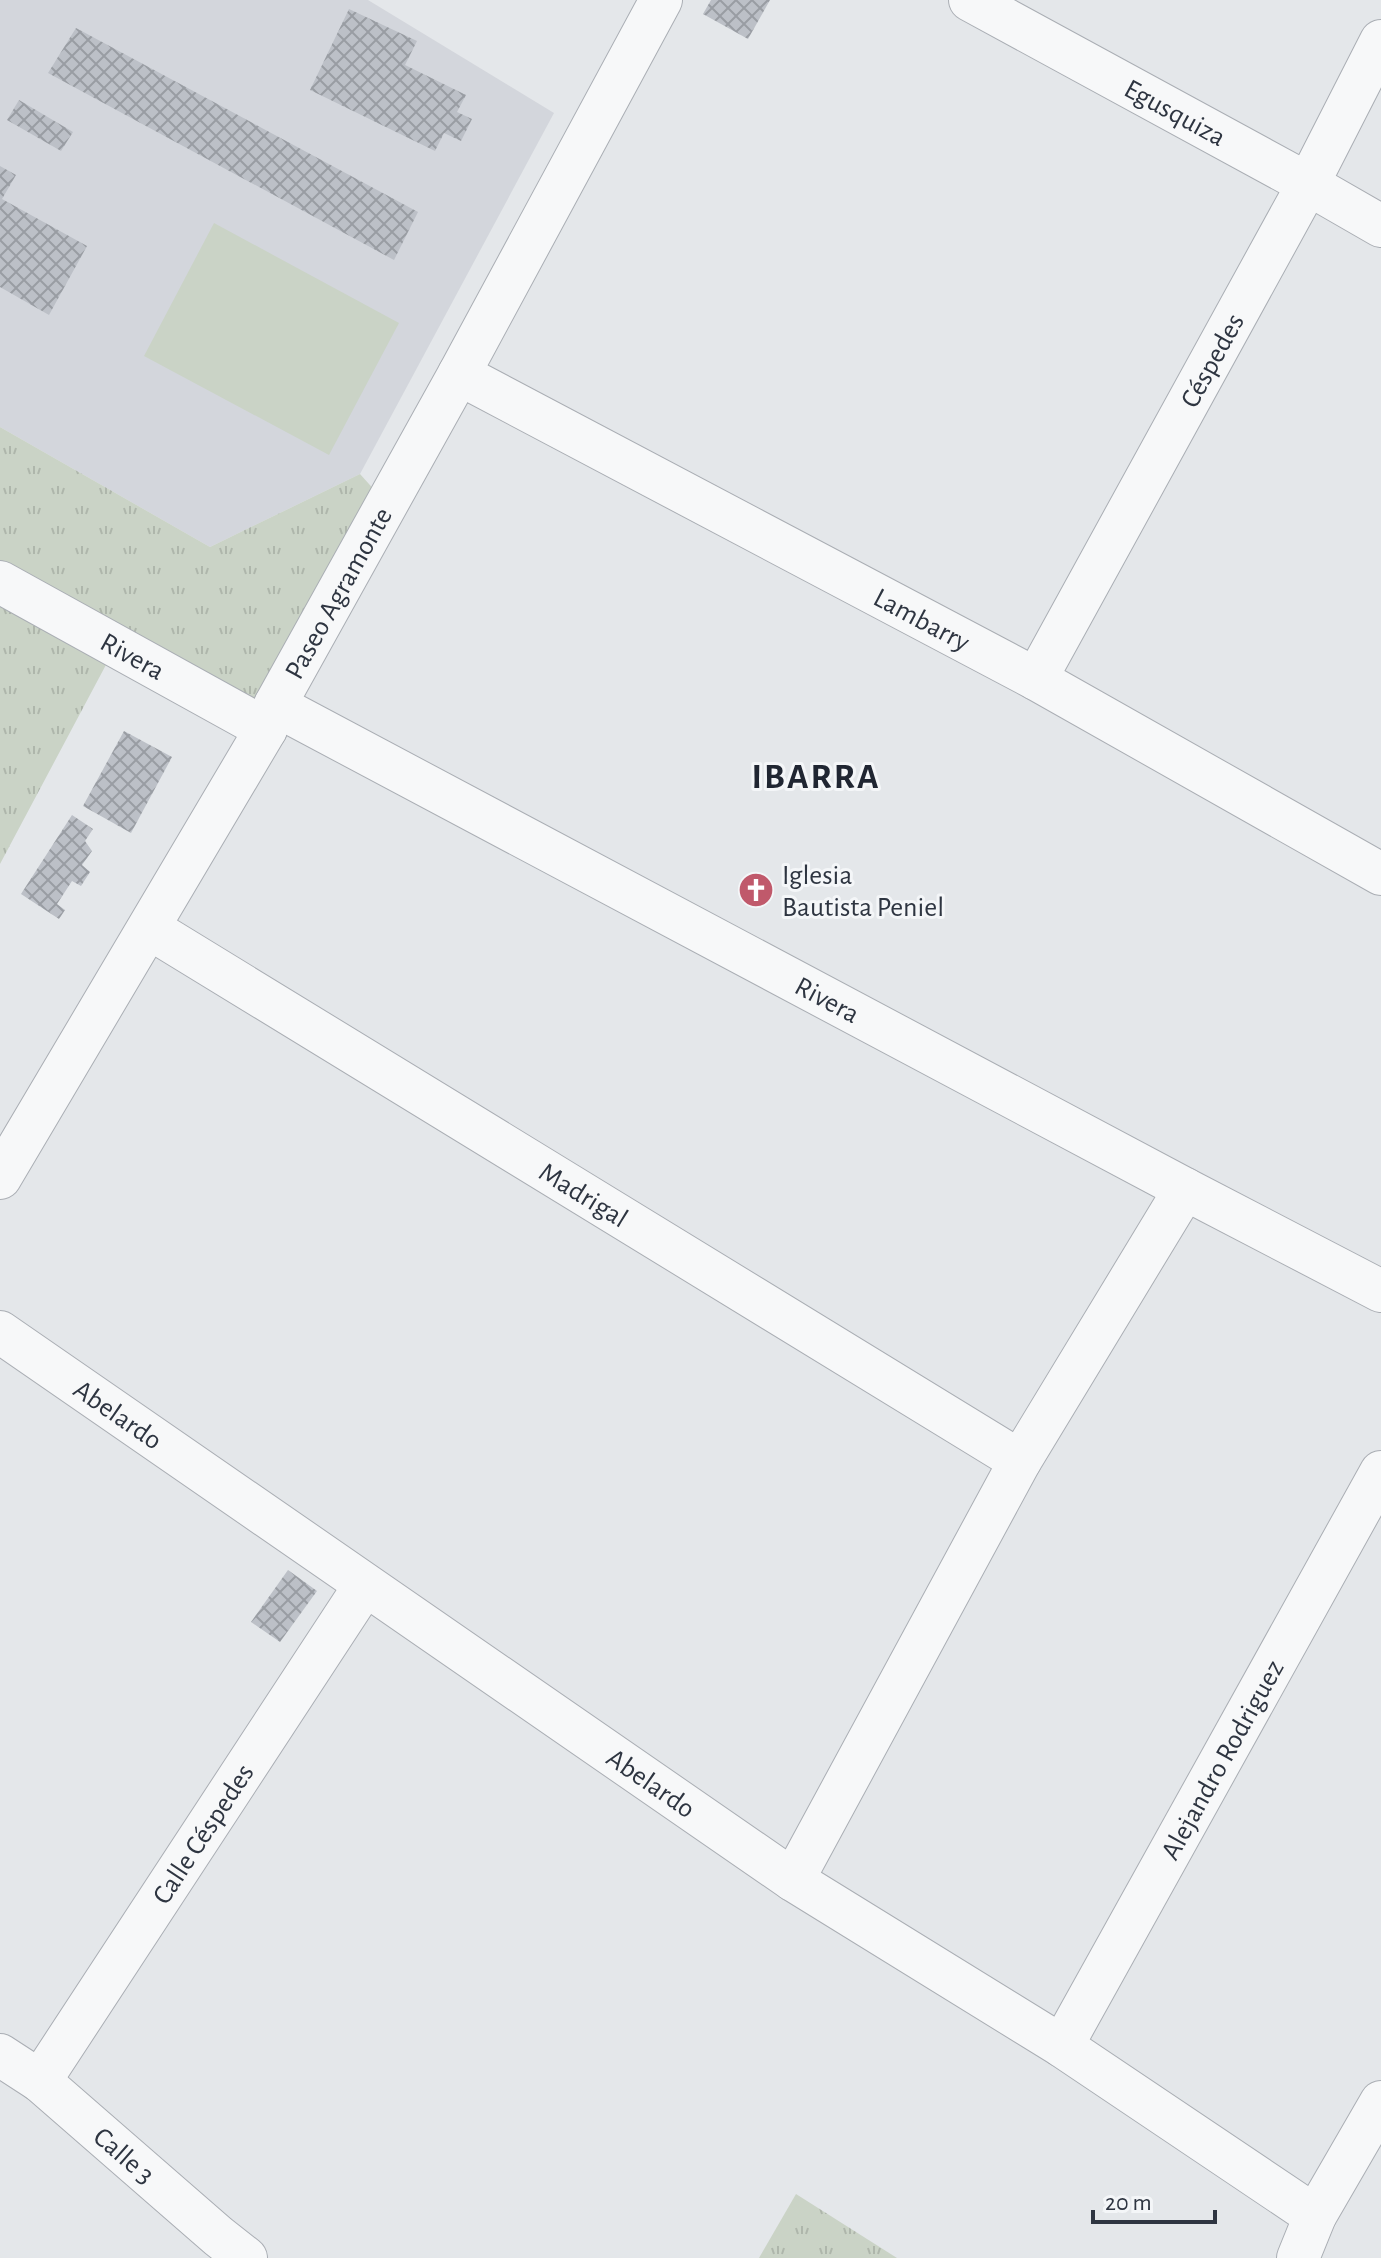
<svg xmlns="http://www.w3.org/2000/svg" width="1381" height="2258" viewBox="0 0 1381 2258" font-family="'Alegreya Sans',sans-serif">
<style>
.built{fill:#d3d6dc}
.grass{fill:url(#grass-tufts)}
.pitch{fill:#cad3c6}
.building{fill:url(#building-cross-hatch)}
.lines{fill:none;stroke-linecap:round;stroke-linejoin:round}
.street-casing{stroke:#aaaeb4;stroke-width:44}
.street{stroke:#f7f8f9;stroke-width:42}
.labels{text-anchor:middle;stroke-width:6;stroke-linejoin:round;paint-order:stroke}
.street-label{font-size:28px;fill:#2e3541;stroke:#f4f6f8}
.poi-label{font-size:28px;fill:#2e3541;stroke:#f4f6f8;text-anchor:start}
.district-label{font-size:36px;font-weight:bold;letter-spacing:2px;fill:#202632;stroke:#f4f6f8}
</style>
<defs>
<pattern id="grass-tufts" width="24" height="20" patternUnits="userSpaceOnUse" patternTransform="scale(2)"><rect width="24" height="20" fill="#cad3c6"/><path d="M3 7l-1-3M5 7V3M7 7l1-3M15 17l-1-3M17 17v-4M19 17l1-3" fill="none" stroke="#aeb6ab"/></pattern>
<pattern id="building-cross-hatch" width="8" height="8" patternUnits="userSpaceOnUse" patternTransform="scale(2)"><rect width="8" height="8" fill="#bcc0c7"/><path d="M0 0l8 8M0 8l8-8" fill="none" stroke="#999da3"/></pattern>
</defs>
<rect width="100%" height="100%" fill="#e4e7ea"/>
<polygon class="built" points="0,0 368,0 554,113 360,474 210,547 0,427"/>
<g class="grass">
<polygon points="0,427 210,547 360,474 387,504 266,728 116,646 0,864"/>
<polygon points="796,2194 897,2258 759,2258"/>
</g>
<polygon class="pitch" points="214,223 399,323 329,455 144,356"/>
<g class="building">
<polygon points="711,0 770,0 748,39 703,14"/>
<polygon points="349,9 417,41 405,65 466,95 457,112 472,119 461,141 444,133 435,151 310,90"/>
<polygon points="76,28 418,212 394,260 48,73"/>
<polygon points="19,100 73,132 61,151 7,120"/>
<polygon points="0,166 16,175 2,199 87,246 49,315 0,287"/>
<polygon points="124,731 172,757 131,833 83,806"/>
<polygon points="72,815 93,829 85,841 92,851 82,865 90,872 81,886 72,881 57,904 65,910 59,919 21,894"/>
<polygon points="288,1570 317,1591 280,1642 251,1622"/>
</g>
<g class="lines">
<defs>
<g id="street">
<path id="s1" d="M970 0 1308 184 1381 226"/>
<path id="s2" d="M459 374 1036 679 1381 874"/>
<path id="s3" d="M0 582 266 729"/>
<path id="s4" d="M1036 679 1308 184 1381 41"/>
<path id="s5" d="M275 705 1185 1189 1381 1291"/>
<path id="s6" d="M149 928 1020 1461"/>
<path id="s7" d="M0 1178 266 729 275 705 459 374 661 0"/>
<path id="s8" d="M0 1332 793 1880 1062 2046 1315 2216"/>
<polyline points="793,1880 1020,1461 1185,1189"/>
<path id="s9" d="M1062 2046 1381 1472"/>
<path id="s10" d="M0 2055 40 2081 218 2236 246 2258"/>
<path id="s11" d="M40 2081 365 1585"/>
<polyline points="1298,2258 1315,2216 1381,2102"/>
</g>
</defs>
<use href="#street" class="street-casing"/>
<use href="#street" class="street"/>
</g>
<defs>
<symbol id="church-disc" viewBox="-11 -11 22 22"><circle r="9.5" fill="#c0596b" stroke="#f4f6f8"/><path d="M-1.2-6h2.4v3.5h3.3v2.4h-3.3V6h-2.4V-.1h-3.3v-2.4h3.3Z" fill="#fff"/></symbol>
</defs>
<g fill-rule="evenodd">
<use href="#church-disc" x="736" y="870" width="40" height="40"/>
</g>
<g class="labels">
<g class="street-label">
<text dy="10" stroke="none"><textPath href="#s1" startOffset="234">Egusquiza</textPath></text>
<text dy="10" stroke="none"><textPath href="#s4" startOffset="364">Céspedes</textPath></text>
<text dy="10" stroke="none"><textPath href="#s7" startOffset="676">Paseo Agramonte</textPath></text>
<text dy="10" stroke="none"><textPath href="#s2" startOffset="524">Lambarry</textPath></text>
<text dy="10" stroke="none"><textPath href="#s3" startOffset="152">Rivera</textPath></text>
<text dy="10" stroke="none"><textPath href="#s5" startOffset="626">Rivera</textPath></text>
<text dy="10" stroke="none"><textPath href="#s6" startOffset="510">Madrigal</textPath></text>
<text dy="10" stroke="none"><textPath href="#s8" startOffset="144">Abelardo</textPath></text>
<text dy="10" stroke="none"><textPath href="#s9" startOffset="328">Alejandro Rodriguez</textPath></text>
<text dy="10" stroke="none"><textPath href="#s8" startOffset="792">Abelardo</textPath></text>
<text dy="10" stroke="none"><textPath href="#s11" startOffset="296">Calle Céspedes</textPath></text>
<text dy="10" stroke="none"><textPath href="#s10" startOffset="160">Calle 3</textPath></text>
</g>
<g class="poi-label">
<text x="782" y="884">Iglesia<tspan x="782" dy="32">Bautista Peniel</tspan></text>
</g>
<g class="district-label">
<text x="816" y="788">IBARRA</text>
</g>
</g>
<path d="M1093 2210v12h122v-12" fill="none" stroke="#2e3541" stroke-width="4"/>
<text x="1105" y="2210" font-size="24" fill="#2e3541" stroke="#f4f6f8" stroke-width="6" paint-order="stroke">20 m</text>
</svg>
